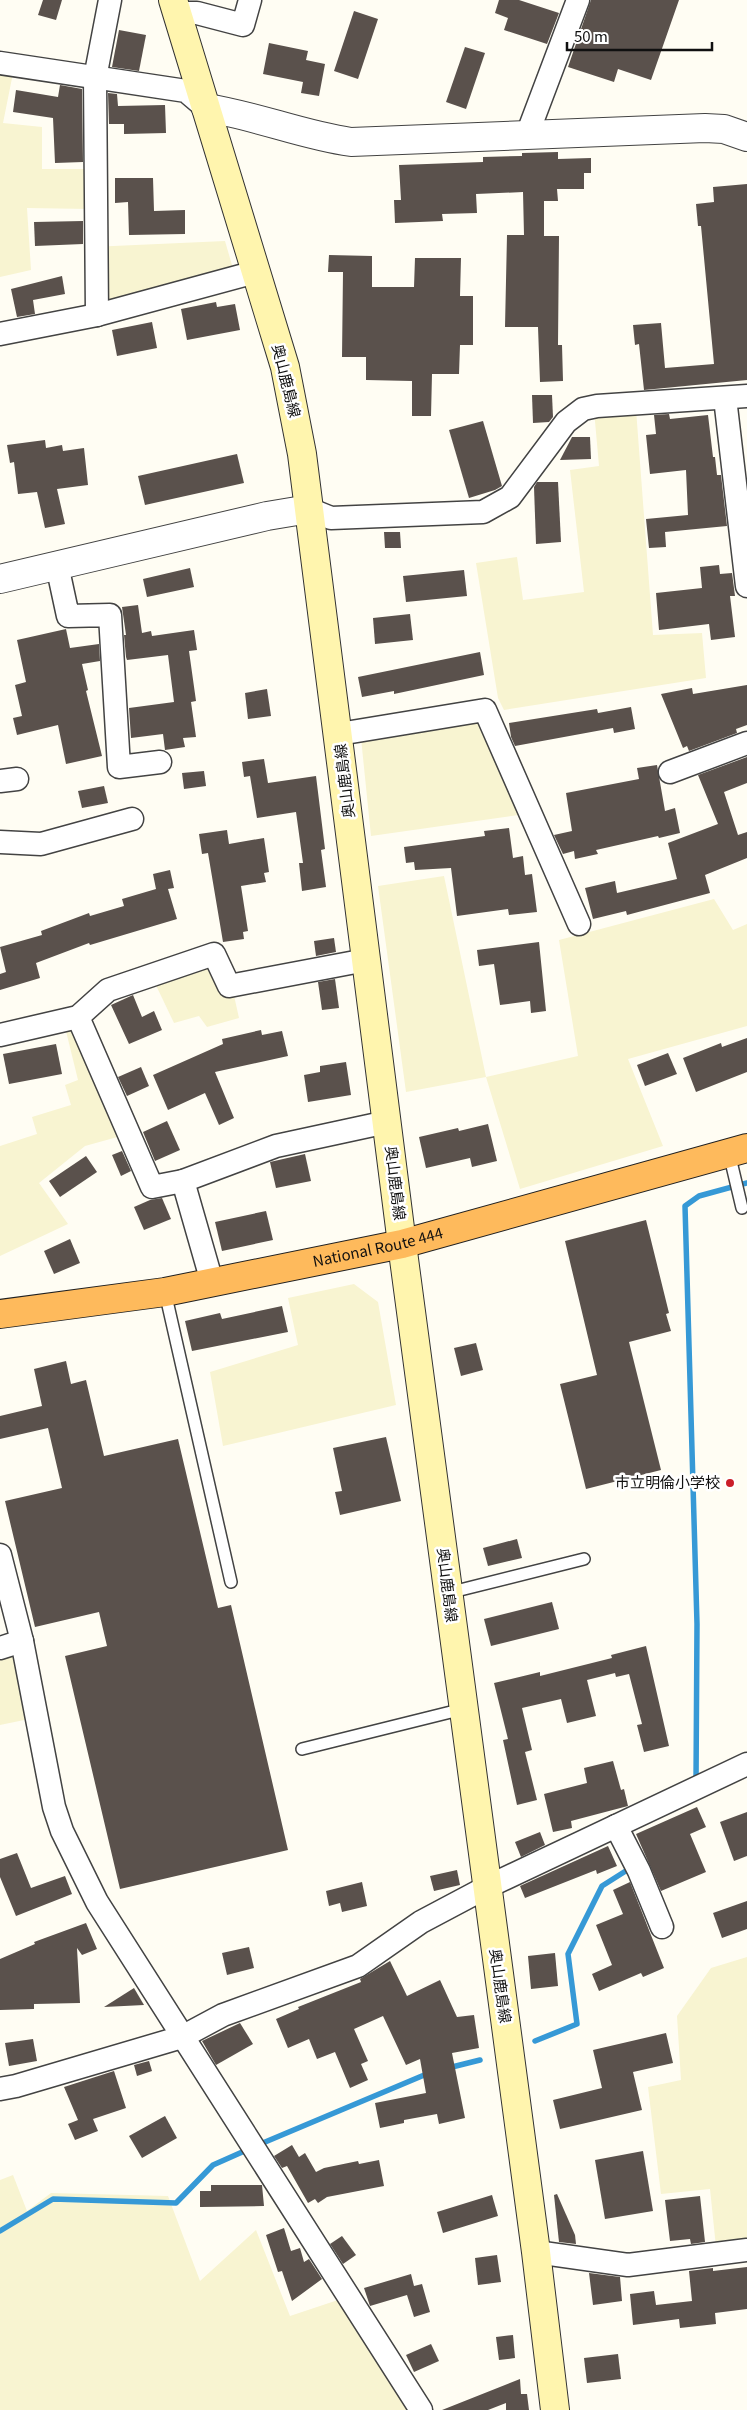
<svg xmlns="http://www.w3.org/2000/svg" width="747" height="2410" viewBox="0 0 747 2410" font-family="Georgia,'Noto Sans JP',serif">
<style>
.farmland{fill:#f8f4d1}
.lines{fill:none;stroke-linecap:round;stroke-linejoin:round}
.stream{stroke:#3699d6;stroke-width:5.5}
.building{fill:#5a514c}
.service-casing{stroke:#434343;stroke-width:14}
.minor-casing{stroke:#434343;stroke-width:25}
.tertiary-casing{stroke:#434343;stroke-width:30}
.secondary-casing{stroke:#323232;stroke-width:30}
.trunk-casing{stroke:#212121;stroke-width:30}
.service{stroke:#fff;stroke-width:11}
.minor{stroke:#fff;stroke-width:22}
.tertiary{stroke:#fff;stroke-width:28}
.secondary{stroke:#fff5ae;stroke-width:28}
.trunk{stroke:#feba5c;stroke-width:28}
.poi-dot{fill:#cb1e28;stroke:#fff;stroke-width:2}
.labels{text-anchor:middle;stroke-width:5;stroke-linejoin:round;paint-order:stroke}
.street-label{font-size:15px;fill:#101010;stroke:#fff}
.poi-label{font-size:15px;fill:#101010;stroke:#fff;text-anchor:end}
</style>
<rect width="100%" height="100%" fill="#fffdf3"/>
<g class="farmland">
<polygon points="0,72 13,73 3,123 42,127 42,169 88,169 90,209 27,208 31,270 0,277"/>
<polygon points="225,241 234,272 92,306 91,247"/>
<polygon points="635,396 653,635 702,633 706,678 504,710 498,698 476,563 517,557 523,600 584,592 570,470 599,466 593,399"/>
<polygon points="480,714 525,814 371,836 361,738"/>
<polygon points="444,876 486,1077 578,1056 559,940 714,899 733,930 747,924 747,1026 628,1059 663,1146 520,1189 486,1077 406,1092 378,886"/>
<polygon points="219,956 231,982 239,1018 207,1027 199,1016 174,1023 153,979"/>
<polygon points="79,1023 121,1136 85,1146 39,1183 68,1224 0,1256 0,1146 37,1134 32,1117 71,1105 65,1085 78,1080 65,1027"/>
<polygon points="354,1284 378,1302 396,1405 223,1446 210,1372 298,1345 288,1298"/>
<polygon points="14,1651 29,1719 0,1725 0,1655"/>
<polygon points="747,1957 747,2244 716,2247 710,2189 661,2194 648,2087 681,2080 677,2016 711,1968"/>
<polygon points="13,2175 27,2211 51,2193 168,2196 200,2281 256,2230 290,2316 341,2299 412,2410 0,2410 0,2180"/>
</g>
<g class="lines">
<g class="stream">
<polyline points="696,1783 697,1624 685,1206 699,1196 747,1183"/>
<polyline points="535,2041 577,2024 568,1954 602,1886 632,1867"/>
<polyline points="448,2068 480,2060"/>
<polyline points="258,2145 429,2073"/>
<polyline points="0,2231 53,2199 176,2203 213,2165 249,2149"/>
</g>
</g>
<g class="building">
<polygon points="43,0 62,0 56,20 38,15"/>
<polygon points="499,0 519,0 559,13 547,44 504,30 508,18 495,13"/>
<polygon points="591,0 679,0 651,80 618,69 614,82 568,67"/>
<polygon points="354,11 378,19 358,79 334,71"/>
<polygon points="119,30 146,35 139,71 112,67"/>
<polygon points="269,43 308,51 306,60 325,64 319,96 301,93 303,82 263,74"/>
<polygon points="465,47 485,53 466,109 446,102"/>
<polygon points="60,85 82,89 83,162 55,163 53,118 13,112 16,90 58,97"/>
<polygon points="108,93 117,94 118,106 165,105 166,133 124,134 124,124 109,124"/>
<polygon points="558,152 558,159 591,158 591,173 584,173 584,189 557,189 558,201 544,201 544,236 559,236 558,345 562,345 563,381 540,382 538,327 505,327 507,235 524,235 523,192 476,194 477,213 442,214 443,221 395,223 394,200 401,200 399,165 483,162 483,157 522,156 522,153"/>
<polygon points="115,178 153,178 154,211 185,210 185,234 129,235 128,202 115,203"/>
<polygon points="747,184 747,380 644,390 639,344 635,345 633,325 661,323 665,368 714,364 701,226 698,226 696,204 714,202 713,187"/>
<polygon points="83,221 83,244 35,246 34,222"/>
<polygon points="329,255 372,256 372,287 414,287 415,258 461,258 460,296 473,296 473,345 460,345 459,374 432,374 431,416 412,416 412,381 366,380 366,357 342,357 343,272 328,272"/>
<polygon points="62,276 65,294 33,300 35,314 17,317 11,289"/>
<polygon points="216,302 217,307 235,304 240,330 187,340 181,309"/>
<polygon points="152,322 157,348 117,356 112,330"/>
<polygon points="532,395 552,395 553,417 549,422 533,423"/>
<polygon points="669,414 670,419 708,415 713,457 715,457 717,475 721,475 727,526 665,532 666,547 649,548 646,519 688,515 686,470 650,474 646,435 656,434 654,415"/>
<polygon points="483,421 502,486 495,490 469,498 449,430"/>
<polygon points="572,437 590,437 591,459 560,460"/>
<polygon points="45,440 46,448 62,445 63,451 84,448 88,485 57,489 65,524 45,528 37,492 18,494 14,462 10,463 7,445"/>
<polygon points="237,454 244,483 145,505 138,476"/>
<polygon points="537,482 558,482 561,542 536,544 534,487"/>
<polygon points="384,532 400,532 401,548 385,548"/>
<polygon points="719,565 720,574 732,573 735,596 730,596 735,637 711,640 709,624 659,630 656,593 702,588 700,567"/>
<polygon points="190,568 194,587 147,597 143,579"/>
<polygon points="464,570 467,596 406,602 403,576"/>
<polygon points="138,605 142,633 151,631 152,636 194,630 197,650 189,651 196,701 191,702 196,737 183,738 185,747 165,750 163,734 131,738 129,708 174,702 168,655 127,660 126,657 124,635 126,635 122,607"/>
<polygon points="410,614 413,640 375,644 373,618"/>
<polygon points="66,629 70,648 99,644 100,661 82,664 88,690 86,691 102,756 66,764 58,725 17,735 13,718 22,716 15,685 26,682 17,640"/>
<polygon points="480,652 484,675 394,694 394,691 362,697 358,677"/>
<polygon points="747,685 747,725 736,729 737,733 689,751 687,746 683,748 661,694 692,688 693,694"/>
<polygon points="267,689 271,716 248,719 245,693"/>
<polygon points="631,707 635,729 614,733 613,728 515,746 511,737 509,723 597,709 598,713"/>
<polygon points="747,757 747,783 724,792 738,835 747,832 747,858 705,875 710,893 627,915 626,911 593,919 585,888 615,881 617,893 677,879 668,843 718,824 698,775"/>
<polygon points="264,759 268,783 316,776 325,849 321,850 326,887 302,891 299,863 303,863 296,812 257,818 250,776 244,777 242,762"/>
<polygon points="657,765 665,811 675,808 680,833 659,838 658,836 596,850 598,854 575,859 574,851 563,854 554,835 572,831 566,793 639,779 637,768"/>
<polygon points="204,771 206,786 184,789 182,773"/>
<polygon points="104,786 108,803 82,808 78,791"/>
<polygon points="509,828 513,858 523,856 525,875 532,874 537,912 509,915 508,909 457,916 451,868 415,870 414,862 406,863 404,847 485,836 484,831"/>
<polygon points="227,830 229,844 264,838 269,872 264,873 266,882 241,886 248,931 243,932 244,939 223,942 208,853 202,854 199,834"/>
<polygon points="170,870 174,888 168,889 177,919 90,945 89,943 36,963 40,978 0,990 0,974 6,972 0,947 42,935 41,931 89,913 90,916 124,906 122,899 156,889 153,874"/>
<polygon points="334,938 336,952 316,956 314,941"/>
<polygon points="539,942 546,1011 531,1013 530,1001 500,1005 494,964 479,966 477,950"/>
<polygon points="335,979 339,1008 322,1010 318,982"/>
<polygon points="133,995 142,1017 154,1011 162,1030 129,1044 111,1005"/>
<polygon points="261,1030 262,1035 282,1031 288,1056 215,1072 234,1118 219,1125 205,1093 168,1110 153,1075 223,1044 222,1039"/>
<polygon points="747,1038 747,1072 696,1092 683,1058 721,1043 722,1047"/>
<polygon points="56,1044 62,1074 9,1084 3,1054"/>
<polygon points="668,1053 677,1074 645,1086 637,1065"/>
<polygon points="346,1062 351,1095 308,1102 304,1075 320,1072 320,1066"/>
<polygon points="141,1067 149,1086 127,1096 118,1077"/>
<polygon points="167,1121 180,1150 155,1161 143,1132"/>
<polygon points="488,1124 497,1161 472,1167 470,1158 426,1168 419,1137 458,1128 459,1131"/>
<polygon points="122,1151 131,1171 121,1176 112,1155"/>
<polygon points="305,1154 311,1181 276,1188 270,1162"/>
<polygon points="86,1156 97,1172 60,1197 49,1181"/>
<polygon points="162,1198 171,1219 144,1230 134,1207 150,1200"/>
<polygon points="266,1211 273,1240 222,1251 215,1222"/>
<polygon points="646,1220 669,1313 666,1314 671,1331 629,1342 661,1470 586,1489 560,1384 597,1375 565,1241"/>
<polygon points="70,1239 80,1263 54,1274 44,1251"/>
<polygon points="282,1306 288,1332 192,1351 185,1321 220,1313 222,1319"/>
<polygon points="476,1343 483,1370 461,1376 454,1348"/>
<polygon points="66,1361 71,1384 86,1380 104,1456 178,1439 218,1608 231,1605 288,1850 120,1889 65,1656 107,1646 99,1612 35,1627 5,1501 62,1488 48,1428 0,1439 0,1416 42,1406 34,1369"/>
<polygon points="386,1437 401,1501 340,1515 335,1492 342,1491 333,1448"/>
<polygon points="517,1539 522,1558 488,1566 483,1548"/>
<polygon points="552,1602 559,1629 491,1646 484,1619"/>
<polygon points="646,1646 669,1746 644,1752 637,1725 642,1724 629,1674 616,1677 615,1673 587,1680 596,1716 567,1723 561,1699 522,1708 532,1750 525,1752 537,1800 517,1805 503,1740 508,1739 494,1683 540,1672 540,1676 612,1658 611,1655"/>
<polygon points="613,1761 621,1790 624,1789 628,1806 571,1821 572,1828 553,1832 544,1794 587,1783 584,1768"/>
<polygon points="697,1807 706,1827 690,1834 706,1872 661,1891 636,1834"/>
<polygon points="747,1812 747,1856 734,1861 720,1822"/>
<polygon points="540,1832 545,1845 521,1857 515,1842"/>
<polygon points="608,1846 617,1866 597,1874 596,1870 525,1898 520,1886"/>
<polygon points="17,1853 31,1888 65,1876 72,1894 16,1916 0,1877 0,1859"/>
<polygon points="457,1870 460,1885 434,1891 430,1876"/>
<polygon points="362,1882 367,1906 342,1912 340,1903 329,1906 326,1891"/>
<polygon points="630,1882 664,1968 643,1977 641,1973 599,1991 592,1974 612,1965 596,1925 623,1914 613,1890"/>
<polygon points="747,1901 747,1929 722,1938 713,1913"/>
<polygon points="86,1923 97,1949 82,1955 77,1948 80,2003 34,2004 34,2009 0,2010 0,1959 35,1944 34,1942"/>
<polygon points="249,1947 254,1968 227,1975 222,1953"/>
<polygon points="555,1953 558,1986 531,1989 528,1956"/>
<polygon points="390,1961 407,1996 440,1980 457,2017 474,2015 479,2048 452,2053 465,2118 439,2124 437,2114 404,2120 404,2123 380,2128 375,2103 426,2093 420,2059 406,2065 383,2016 354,2029 368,2061 361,2064 368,2080 350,2088 335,2052 317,2059 309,2039 288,2048 276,2019 299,2009 298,2007 361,1982 360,1979"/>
<polygon points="134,1988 144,2005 104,2007"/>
<polygon points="240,2023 253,2044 216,2065 202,2041"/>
<polygon points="666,2033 673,2063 633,2072 642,2110 560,2129 553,2100 602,2088 593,2050"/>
<polygon points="33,2039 37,2061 9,2066 5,2043"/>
<polygon points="149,2061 152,2071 137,2076 134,2065"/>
<polygon points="114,2071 126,2108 93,2119 98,2131 75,2140 68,2124 78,2120 64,2087"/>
<polygon points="165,2116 177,2138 142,2158 129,2136"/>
<polygon points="292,2145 299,2157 305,2153 316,2172 324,2168 358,2161 359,2164 379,2160 384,2186 327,2197 318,2203 315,2199 308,2203 287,2166 282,2168 274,2156"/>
<polygon points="643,2151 653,2211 605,2219 595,2160"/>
<polygon points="211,2185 262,2185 264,2206 200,2207 200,2191 211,2191"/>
<polygon points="557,2194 575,2235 576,2244 559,2242 554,2195"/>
<polygon points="492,2195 498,2216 443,2233 437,2212"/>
<polygon points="700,2196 705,2242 691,2244 690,2239 670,2241 665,2200"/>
<polygon points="284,2228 291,2251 300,2248 304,2262 309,2259 322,2279 292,2301 282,2271 278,2272 266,2235"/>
<polygon points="342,2236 356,2255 343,2264 330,2244"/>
<polygon points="497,2255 501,2282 478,2285 475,2258"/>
<polygon points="747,2267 747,2309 715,2313 716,2324 680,2328 679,2319 633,2325 630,2294 654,2291 656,2305 692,2301 689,2271 713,2268 713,2271"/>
<polygon points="589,2273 620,2277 622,2301 593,2305"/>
<polygon points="411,2274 414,2286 422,2284 430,2312 414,2317 407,2295 370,2306 364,2288"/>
<polygon points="513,2335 515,2358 499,2360 496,2337"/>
<polygon points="431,2344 439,2361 414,2372 406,2355"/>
<polygon points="618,2354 621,2379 587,2383 584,2358"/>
<polygon points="520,2379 521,2394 527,2394 529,2410 506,2410 506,2403 488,2410 442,2410"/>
</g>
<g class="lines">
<defs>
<g id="service">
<polyline points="729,1153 742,1208"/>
<polyline points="165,1292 231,1582"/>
<polyline points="448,1593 584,1559"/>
<polyline points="302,1749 463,1709"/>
</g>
<g id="minor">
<polyline points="177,13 197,13 243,25 250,0"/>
<polyline points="0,63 186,91 206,108"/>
<polyline points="527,135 578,0"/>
<polyline points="97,315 95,78 110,0"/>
<polyline points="0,334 97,315 255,272"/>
<polyline points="725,398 747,586"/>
<polyline points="309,509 331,518 483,512 510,497 566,422 583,409 597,406 747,396"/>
<polyline points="57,565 68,616 110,615 119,767 160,762"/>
<polyline points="339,734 485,710 579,924"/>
<polyline points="670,772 747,743"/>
<polyline points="0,781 17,779"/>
<polyline points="0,842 41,844 132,819"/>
<polyline points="78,1017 152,1187 183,1181"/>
<polyline points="0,1035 78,1017 108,990 214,954 229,986 366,960"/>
<polyline points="212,1282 183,1181 276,1146 387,1122"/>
<polyline points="0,1555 22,1641 54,1807 62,1831 97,1902 421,2410"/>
<polyline points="0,1648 22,1641"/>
<polyline points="616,1826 639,1871 662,1927"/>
<polyline points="0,2089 16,2086 182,2037 223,2015 358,1966 421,1922 487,1887 747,1764"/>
<polyline points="536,2252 628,2265 747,2250"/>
</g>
<g id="tertiary">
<path d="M206 108C255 115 301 135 351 142L705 128 724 129 747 137"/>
<polyline points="0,579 267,516 309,509"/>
</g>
<polyline id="secondary" points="173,0 285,367 302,454 402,1244 536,2252 555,2410"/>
<g id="trunk">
<path id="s1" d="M0 1314 165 1292 402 1244 747 1148"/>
</g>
</defs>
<use href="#service" class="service-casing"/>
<use href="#minor" class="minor-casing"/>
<use href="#tertiary" class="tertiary-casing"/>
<use href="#secondary" class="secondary-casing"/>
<use href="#trunk" class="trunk-casing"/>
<use href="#service" class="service"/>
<use href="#minor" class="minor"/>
<use href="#tertiary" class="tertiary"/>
<use href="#secondary" class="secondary"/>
<use href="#trunk" class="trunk"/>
</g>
<circle class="poi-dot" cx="730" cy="1483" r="5"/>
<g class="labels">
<g class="street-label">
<text transform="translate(286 381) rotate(76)" y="5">奥山鹿島線</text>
<text transform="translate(345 781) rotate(-97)" y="5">奥山鹿島線</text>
<text transform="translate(395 1183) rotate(83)" y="5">奥山鹿島線</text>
<text dy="5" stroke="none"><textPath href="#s1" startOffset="384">National Route 444</textPath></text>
<text transform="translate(447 1585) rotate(83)" y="5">奥山鹿島線</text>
<text transform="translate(500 1986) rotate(82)" y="5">奥山鹿島線</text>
</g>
<g class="poi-label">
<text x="720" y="1488">市立明倫小学校</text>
</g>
</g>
<path d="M567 42v8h145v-8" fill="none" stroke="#101010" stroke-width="2.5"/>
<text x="574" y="42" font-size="15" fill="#101010" stroke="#ffffff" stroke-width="4" paint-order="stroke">50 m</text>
</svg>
